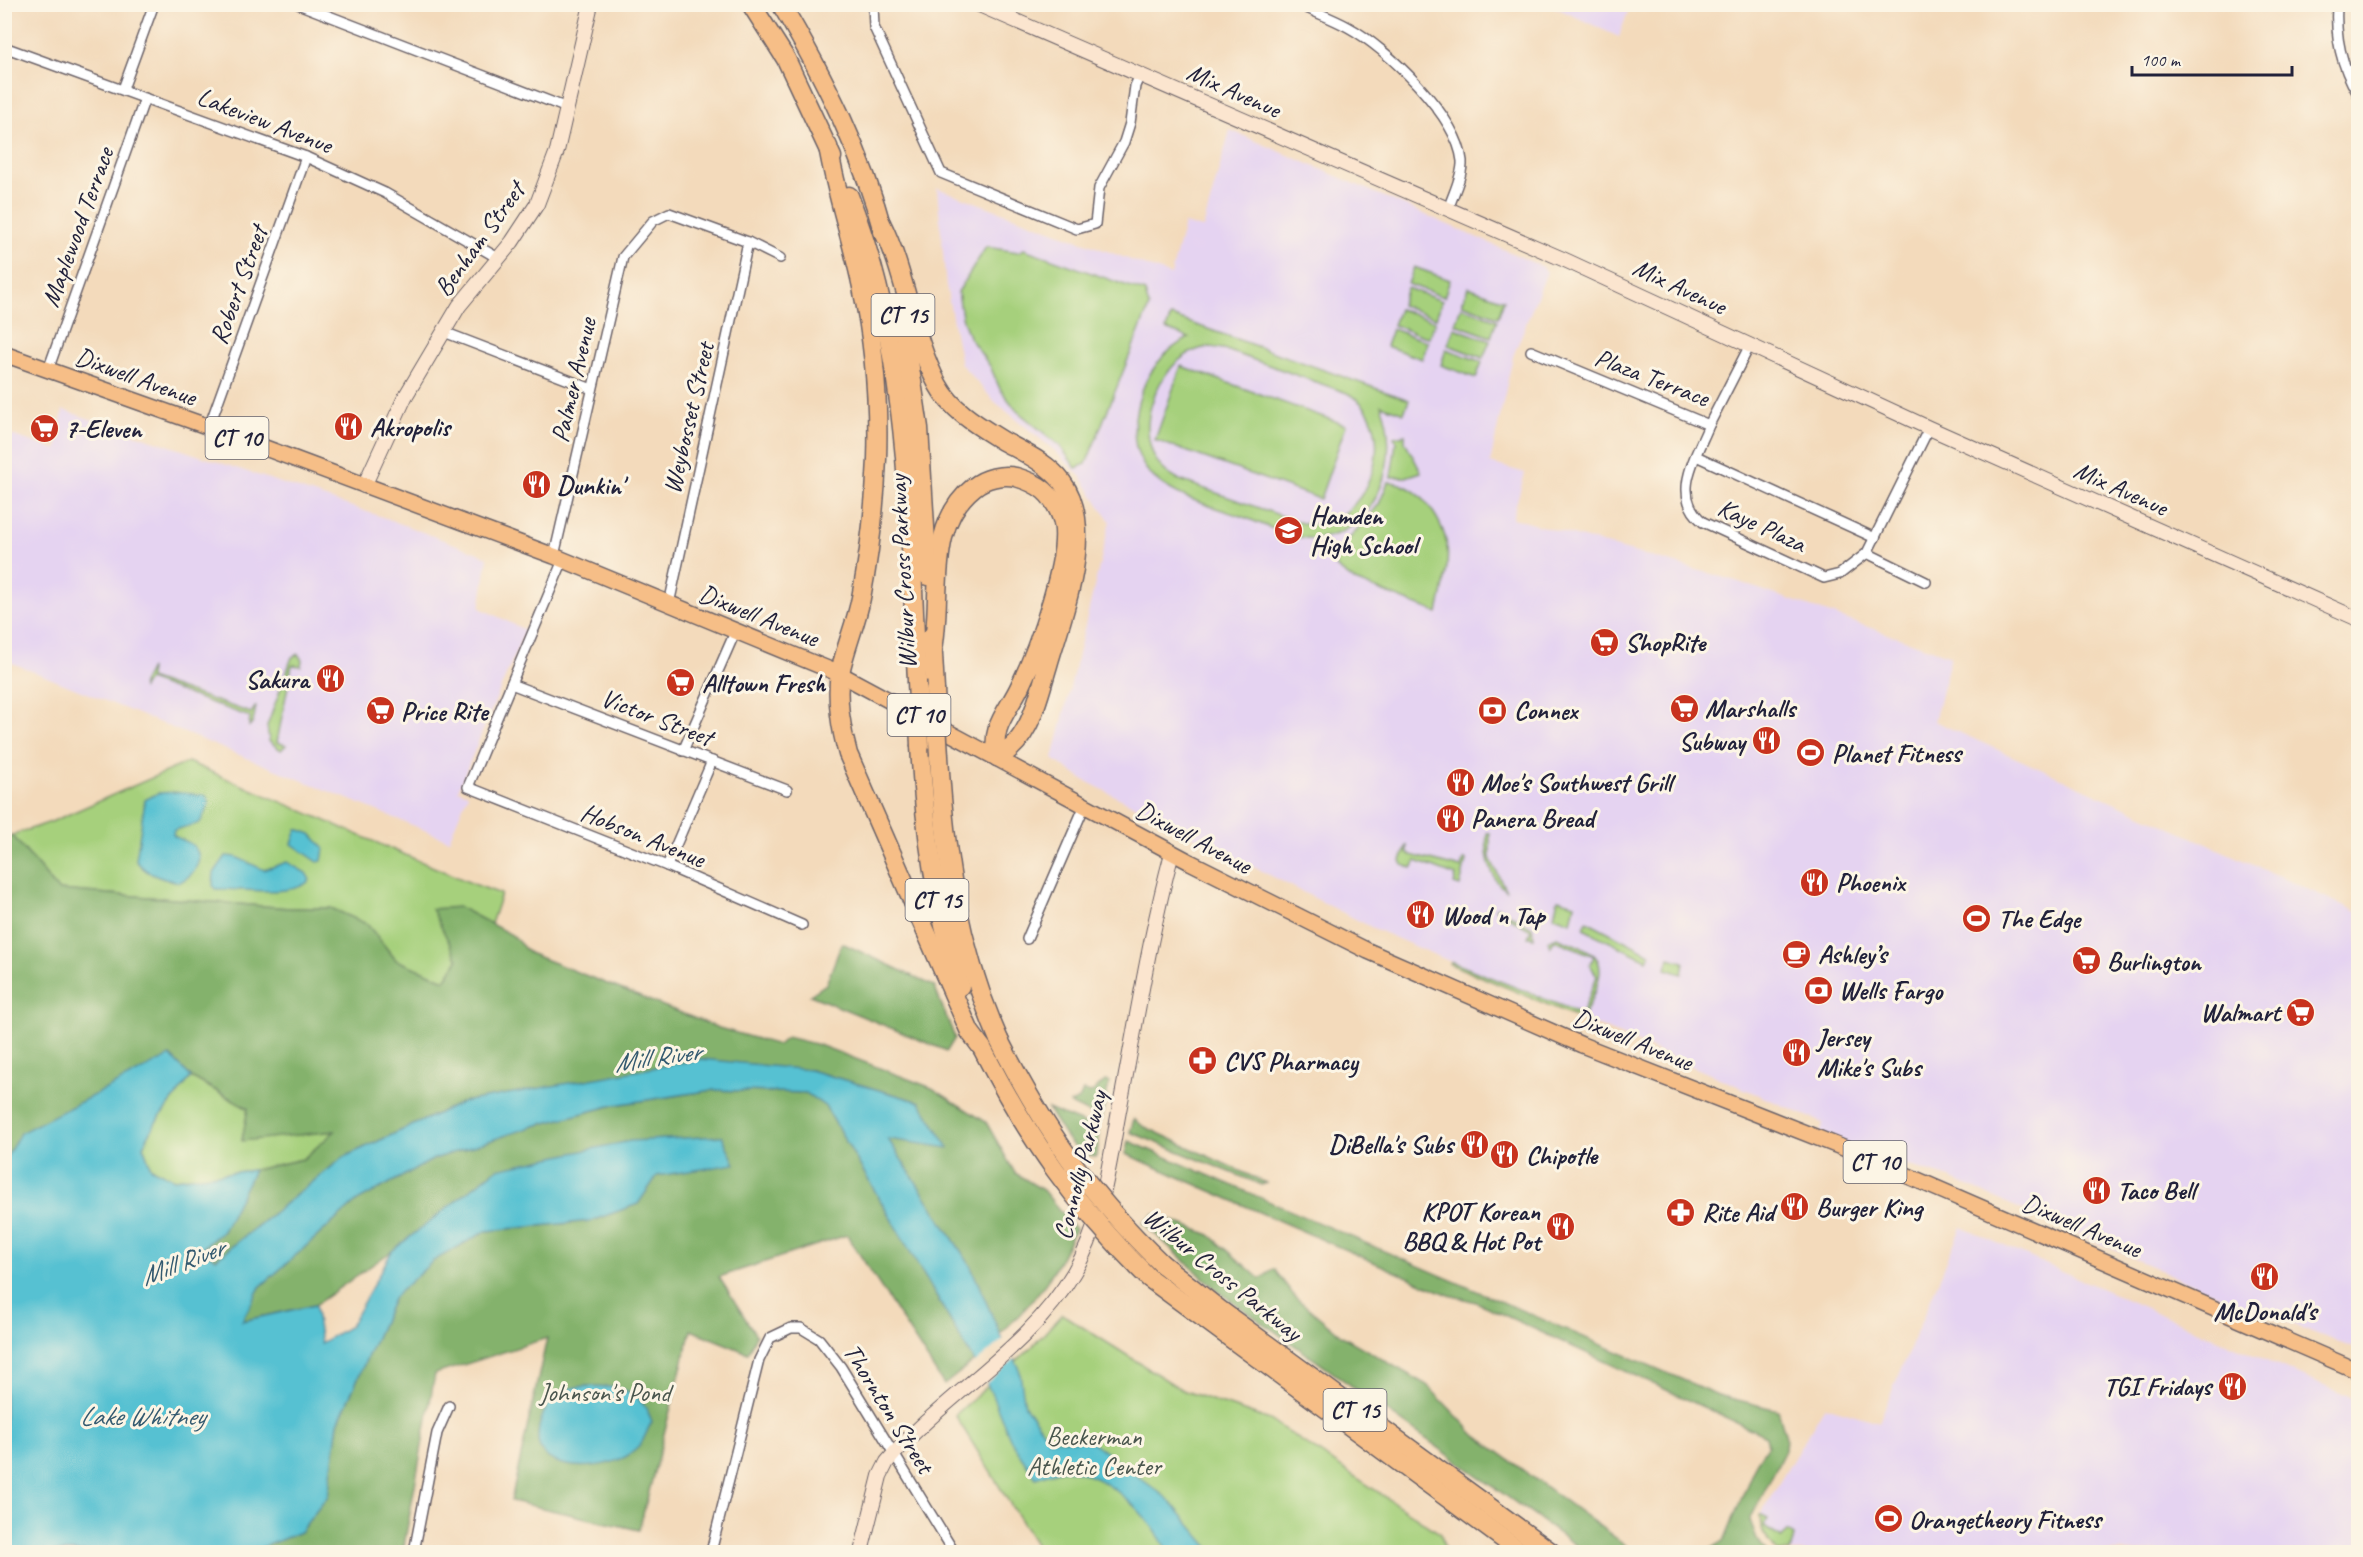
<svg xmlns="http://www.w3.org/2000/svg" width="2363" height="1557" viewBox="0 0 2363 1557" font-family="Caveat,sans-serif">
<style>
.built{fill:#e5d3f1}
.green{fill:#a6d07c;stroke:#64795c;stroke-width:1.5;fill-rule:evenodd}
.forest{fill:#84b26c;stroke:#536a54;stroke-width:1.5}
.water{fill:#56c1d2;stroke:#3c7286;stroke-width:1.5}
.pier{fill:#f3dabb}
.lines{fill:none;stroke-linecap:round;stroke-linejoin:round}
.street-casing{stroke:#6b6268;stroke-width:12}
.secondary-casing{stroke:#6b6268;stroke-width:16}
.primary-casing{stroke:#6b6268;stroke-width:18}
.highway-casing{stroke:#6b6268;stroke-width:21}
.street{stroke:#fff;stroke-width:9}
.secondary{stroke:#fbe5cf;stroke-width:14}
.primary{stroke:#f6be87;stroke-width:15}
.highway{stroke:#f6be87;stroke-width:18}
.highway-bridge-casing{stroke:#6b6268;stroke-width:21;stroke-linecap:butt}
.highway-bridge{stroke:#f6be87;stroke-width:18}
.labels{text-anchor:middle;stroke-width:6;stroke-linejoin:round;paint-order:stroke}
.shield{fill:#fcf5e5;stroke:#63616e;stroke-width:1.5}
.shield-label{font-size:24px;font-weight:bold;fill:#22223b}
.street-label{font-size:26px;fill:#22223b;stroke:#fcf5e5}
.poi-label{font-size:26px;font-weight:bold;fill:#22223b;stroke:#fcf5e5;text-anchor:start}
.park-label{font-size:26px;fill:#4a564e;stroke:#fcf5e5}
.water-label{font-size:27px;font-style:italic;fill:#345a70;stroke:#fcf5e5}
</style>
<rect width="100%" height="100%" fill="#fcf5e5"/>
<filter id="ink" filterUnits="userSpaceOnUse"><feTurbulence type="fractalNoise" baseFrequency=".0167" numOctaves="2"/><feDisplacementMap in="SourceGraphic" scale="12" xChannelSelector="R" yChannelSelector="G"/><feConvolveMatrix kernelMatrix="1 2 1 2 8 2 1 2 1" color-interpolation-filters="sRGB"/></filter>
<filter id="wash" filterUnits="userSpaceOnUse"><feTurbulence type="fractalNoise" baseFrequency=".008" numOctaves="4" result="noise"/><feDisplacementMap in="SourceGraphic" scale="24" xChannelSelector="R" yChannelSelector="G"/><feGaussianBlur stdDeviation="1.35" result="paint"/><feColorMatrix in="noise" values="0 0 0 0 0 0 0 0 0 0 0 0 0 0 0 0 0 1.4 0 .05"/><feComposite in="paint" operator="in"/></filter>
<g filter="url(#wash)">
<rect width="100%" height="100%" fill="#f3dabb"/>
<g class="built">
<polygon points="1550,5 1630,5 1619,37"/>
<polygon points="1230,130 1408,207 1543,267 1547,272 1513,356 1490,463 1525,473 1512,518 1736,581 1951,656 1934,721 2358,912 2358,1350 2213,1293 1950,1178 1819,1139 1823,1123 1373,928 1082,779 1053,759 1110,521 1081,477 1055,451 994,401 961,364 946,285 937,188 1171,275 1184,224 1203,228"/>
<polygon points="63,410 388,519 488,557 480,608 525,630 458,790 468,794 449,840 5,660 5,433 57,450"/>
<polygon points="1961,1227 2358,1401 2358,1552 1786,1552 1765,1535 1760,1515 1825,1406 1879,1422"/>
</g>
<g class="green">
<polygon points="986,247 1018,252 1024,249 1145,292 1149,307 1086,464 1076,468 1060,446 1017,411 1000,389 990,366 969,337 962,317 958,292"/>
<polygon points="1414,267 1450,280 1444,297 1408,284"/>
<polygon points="1468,287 1504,300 1498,317 1462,304"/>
<polygon points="1407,288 1442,301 1436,318 1401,305"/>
<polygon points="1461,307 1497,320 1491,337 1455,324"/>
<polygon points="1399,309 1435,321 1429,338 1393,325"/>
<path d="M1171 316 1409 400 1404 413 1381 405C1402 453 1379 533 1319 538 1295 541 1268 526 1246 518 1186 497 1117 486 1138 403 1145 375 1163 350 1189 338L1166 329ZM1210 347 1223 349 1347 393C1407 423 1367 537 1302 523L1177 479C1121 451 1154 352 1210 347Z"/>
<polygon points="1454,328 1490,341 1483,358 1448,345"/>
<polygon points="1392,329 1428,342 1422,359 1386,346"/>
<polygon points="1446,349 1482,362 1476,378 1441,365"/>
<polygon points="1181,366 1346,425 1320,499 1155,440"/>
<polygon points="1405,435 1405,441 1421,472 1406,477 1391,477 1396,442 1394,437"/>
<path d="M1388 482C1401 482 1415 490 1424 500 1458 540 1448 565 1438 613L1355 581 1336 567 1335 555 1379 504Z"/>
<polygon points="298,654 302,660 301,666 292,665 277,742 286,745 281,750 269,741 267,726 292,657"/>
<polygon points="150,668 149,678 251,713 256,706 253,723 249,726 250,717 148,680 143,688 142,683"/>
<polygon points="188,762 471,883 501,894 491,924 459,907 458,960 445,980 396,960 367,924 331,908 289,908 58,890 12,835 51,822"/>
<path d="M1487 833H1490V858L1506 891C1489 878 1485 853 1487 833Z"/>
<polygon points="1407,845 1407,854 1461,868 1463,860 1466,860 1460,886 1454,884 1456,876 1416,861 1412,868 1403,865 1401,861"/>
<polygon points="1558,899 1575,904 1571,922 1554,916"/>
<polygon points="1497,907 1532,927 1534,938 1528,937 1531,930 1495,909"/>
<polygon points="1587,921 1650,954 1647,960 1587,931 1584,927"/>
<path d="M1557 937C1585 950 1610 951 1596 988 1592 998 1588 1010 1582 1019L1450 964 1452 962 1582 1014 1597 976 1590 965 1594 956 1555 940 1550 947 1548 941Z"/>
<polygon points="1669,958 1684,962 1682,974 1666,969"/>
<polygon points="191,1077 248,1109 242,1140 336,1131 303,1159 254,1170 174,1179 151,1168 143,1146 156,1122"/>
<polygon points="1062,1314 1182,1390 1270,1420 1441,1534 1445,1552 1040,1552 955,1415 1031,1348"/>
<polygon points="1760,1515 1768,1519 1763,1527 1782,1538 1787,1531 1794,1536 1790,1552 1777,1552 1761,1529"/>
</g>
<g class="forest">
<path d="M12 835 58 890 289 908H331L367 924 396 960 445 980 458 960 432 909 459 907 512 935 529 953 719 1028 778 1045 787 1037 819 1045 932 1088 986 1122 1015 1173 1043 1190 1075 1229C1054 1276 1038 1298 1000 1334L970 1265 887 1138 920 1102 810 1070 578 1082 463 1102 344 1157 216 1259 201 1250 223 1231 254 1170 303 1159 335 1131 242 1141 248 1108 191 1077 170 1056 5 1162 4 837Z"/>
<polygon points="842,943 934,986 955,1038 947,1051 810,995 826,984"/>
<polygon points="1105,1081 1109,1082 1102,1120 1072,1105 1070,1103 1079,1100 1083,1091 1091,1093"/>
<polygon points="713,1090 806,1093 826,1107 974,1361 944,1385 847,1235 719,1277 756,1335 748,1353 691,1330 639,1530 511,1501 547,1338 435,1374 404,1546 399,1552 252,1552 300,1532 328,1496 338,1423 394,1297 433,1261 486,1231 591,1221 638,1204 657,1176 497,1169 392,1251 315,1305 241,1321 260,1287 357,1201 434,1159 534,1126 614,1105"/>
<path d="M1048 1109 1098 1129 1099 1142 1096 1157C1072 1156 1060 1127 1048 1109Z"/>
<polygon points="1134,1119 1143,1126 1266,1183 1262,1185 1130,1132"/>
<polygon points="1129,1141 1718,1395 1778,1410 1786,1437 1785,1450 1750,1520 1757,1539 1767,1552 1706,1552 1724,1541 1756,1463 1768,1445 1766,1436 1476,1302 1449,1295 1126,1154"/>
<polygon points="1154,1214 1210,1235 1260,1279 1274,1269 1295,1297 1342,1336 1427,1385 1475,1435 1635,1552 1585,1552 1218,1291 1143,1223"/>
</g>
<g class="water">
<path d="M178 792 207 796 209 804 200 823 174 830 173 835C178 839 185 840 191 844 207 857 195 875 180 882 164 880 145 874 136 860L145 800 158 793Z"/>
<polygon points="297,829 311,834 324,848 322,861 318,862 292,844"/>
<path d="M226 856 236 857 264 870 287 862 306 873 310 880C293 898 239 888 215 889L213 886 214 873Z"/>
<path d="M170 1056 191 1077 156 1122 143 1146 151 1168 174 1179 254 1170 223 1231 201 1249 216 1259 344 1157 463 1102 702 1059 810 1070 920 1102 949 1148 888 1139 970 1265 1000 1334 1019 1367 1025 1406 1049 1439 1092 1442 1168 1499 1213 1552H1168C1149 1515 1110 1475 1067 1470 1057 1469 1045 1475 1036 1478L1011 1441 990 1390 974 1361 826 1107 806 1093 713 1090 614 1105 534 1126 434 1159 357 1201 260 1287 242 1321 315 1305 321 1343 350 1326 392 1251 497 1169 630 1141 722 1136 735 1164 657 1176 638 1204 591 1221 486 1231 433 1261 394 1297 338 1423 328 1496 300 1532 252 1552H5L4 1162 20 1133Z"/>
<path d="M586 1386C618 1386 641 1388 652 1422 647 1429 645 1439 639 1446 622 1468 565 1474 545 1455 529 1440 544 1403 559 1393 566 1388 578 1387 586 1386Z"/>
</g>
<polygon class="pier" points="1006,1337 1017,1357 984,1385 973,1365"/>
</g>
<g filter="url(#ink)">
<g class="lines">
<defs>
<g id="street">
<polyline points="298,4 567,108"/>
<polyline points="873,4 874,27 941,173 1077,229 1095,224 1099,188 1124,142 1130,123 1135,86 1140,75"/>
<path d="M1298 4C1314 12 1332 18 1348 27 1387 48 1457 116 1462 161 1463 176 1452 196 1448 210"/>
<path d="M2337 4C2335 38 2341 65 2358 94"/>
<polyline points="4,47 306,157 385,193 498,258"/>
<polyline points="123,89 154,4"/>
<polyline points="444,332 592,389"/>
<polyline points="1531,351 1709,425 1750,345"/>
<polyline points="48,370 145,98"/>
<path d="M1709 425C1696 457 1670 495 1703 522L1824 578 1840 574 1867 553"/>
<polyline points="209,427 306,157"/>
<polyline points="1696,456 1875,538"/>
<polyline points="554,556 623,257 653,221 669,213 748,242 780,258"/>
<polyline points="563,560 468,787 667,866 802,925"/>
<polyline points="1926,582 1867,553 1929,428"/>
<polyline points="669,604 748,242"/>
<polyline points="511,684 787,790"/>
<polyline points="683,751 736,630"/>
<polyline points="667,866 712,761"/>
<polyline points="1027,939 1085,805"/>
<polyline points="414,1552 437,1433 449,1406"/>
<polyline points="711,1552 759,1360 770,1338 791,1328 801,1328 819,1339 841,1367 954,1552"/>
</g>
<g id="secondary">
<polyline points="977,4 1565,260 1929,428 2358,619"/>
<polyline points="364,486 405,397 459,306 512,242 537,204 557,151 591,4"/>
<path d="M861 1552 880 1476 887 1462C944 1394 1029 1350 1074 1272 1102 1225 1109 1164 1119 1111 1136 1025 1149 938 1172 853"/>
</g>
<polyline id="primary" points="4,354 209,427 554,556 840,674 1190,862 1368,951 1582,1045 1846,1149 2358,1371"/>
<g id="highway">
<polyline points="751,4 786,59 832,157"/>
<path d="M781 4C824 77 862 152 884 235"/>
<path d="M828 146C836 194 852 239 862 287 874 343 879 401 877 459 875 505 870 552 861 598 856 624 845 648 840 673 836 698 841 730 848 754L970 1032 982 1048"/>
<path d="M849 196C910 354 909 515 917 681"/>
<path d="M881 223C907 275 911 335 938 385 952 411 979 426 1003 441 1023 452 1048 463 1062 482 1097 528 1062 616 1048 665 1038 697 1030 743 997 757 990 726 1008 712 1020 686 1036 653 1075 550 1061 516 1052 493 1040 484 1016 477 1002 474 985 478 974 487 925 526 943 595 933 649"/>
<polyline points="901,308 919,428 928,576"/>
<polyline points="932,636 935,690"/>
<path d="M920 746C925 834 935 902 960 986"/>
<path d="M939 756C945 858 958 946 999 1040"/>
<polyline points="1162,1264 1220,1310 1551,1552"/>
<polyline points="1149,1278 1521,1552"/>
</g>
</defs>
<use href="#street" class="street-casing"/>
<use href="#secondary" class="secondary-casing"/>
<use href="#primary" class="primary-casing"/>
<use href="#highway" class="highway-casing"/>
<use href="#street" class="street"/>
<use href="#secondary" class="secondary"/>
<use href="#primary" class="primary"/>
<use href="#highway" class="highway"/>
<defs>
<g id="highway-bridge">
<polyline points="917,681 920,746"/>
<polyline points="935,690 939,756"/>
<path d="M999 1040C1044 1129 1089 1194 1162 1264"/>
<path d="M982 1048C1028 1139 1076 1206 1149 1278"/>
</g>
</defs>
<use href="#highway-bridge" class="highway-bridge-casing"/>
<use href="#highway-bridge" class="highway-bridge"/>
</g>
</g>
<defs>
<symbol id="restaurant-disc" viewBox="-11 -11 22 22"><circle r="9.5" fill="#c8321e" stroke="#fcf5e5"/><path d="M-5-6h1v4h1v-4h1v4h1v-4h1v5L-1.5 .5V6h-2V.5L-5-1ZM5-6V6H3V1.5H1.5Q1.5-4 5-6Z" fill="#fff"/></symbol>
<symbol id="supermarket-disc" viewBox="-11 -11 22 22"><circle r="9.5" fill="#c8321e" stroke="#fcf5e5"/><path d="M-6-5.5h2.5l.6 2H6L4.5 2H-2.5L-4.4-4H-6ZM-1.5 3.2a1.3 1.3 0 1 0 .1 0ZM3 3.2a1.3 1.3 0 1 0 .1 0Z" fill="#fff"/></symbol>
<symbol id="school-disc" viewBox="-11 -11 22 22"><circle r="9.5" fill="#c8321e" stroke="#fcf5e5"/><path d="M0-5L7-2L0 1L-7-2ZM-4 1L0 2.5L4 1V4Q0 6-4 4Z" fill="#fff"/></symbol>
<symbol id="bank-disc" viewBox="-11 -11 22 22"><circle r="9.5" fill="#c8321e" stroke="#fcf5e5"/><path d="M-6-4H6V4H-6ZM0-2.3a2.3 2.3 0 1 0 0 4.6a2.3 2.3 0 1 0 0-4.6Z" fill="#fff"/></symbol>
<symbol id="stadium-disc" viewBox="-11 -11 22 22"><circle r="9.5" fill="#c8321e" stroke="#fcf5e5"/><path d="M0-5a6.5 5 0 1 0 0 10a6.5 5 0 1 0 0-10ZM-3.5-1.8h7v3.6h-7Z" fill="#fff"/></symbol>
<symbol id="cafe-disc" viewBox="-11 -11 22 22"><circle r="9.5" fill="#c8321e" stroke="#fcf5e5"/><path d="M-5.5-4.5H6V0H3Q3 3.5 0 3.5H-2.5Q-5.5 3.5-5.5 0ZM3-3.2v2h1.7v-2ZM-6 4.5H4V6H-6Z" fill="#fff"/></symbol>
<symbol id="pharmacy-disc" viewBox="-11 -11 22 22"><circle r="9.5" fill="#c8321e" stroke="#fcf5e5"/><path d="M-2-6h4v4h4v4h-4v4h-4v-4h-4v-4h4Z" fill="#fff"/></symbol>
</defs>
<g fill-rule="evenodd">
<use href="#restaurant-disc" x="332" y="410" width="33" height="33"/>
<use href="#supermarket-disc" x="28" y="412" width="33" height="33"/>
<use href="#restaurant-disc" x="520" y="468" width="33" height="33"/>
<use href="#school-disc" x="1272" y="514" width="33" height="33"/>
<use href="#supermarket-disc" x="1588" y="626" width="33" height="33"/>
<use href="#restaurant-disc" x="314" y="662" width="33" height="33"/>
<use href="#supermarket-disc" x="664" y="666" width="33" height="33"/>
<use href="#supermarket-disc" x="1668" y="692" width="33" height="33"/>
<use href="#bank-disc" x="1476" y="694" width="33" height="33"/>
<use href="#supermarket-disc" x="364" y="694" width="33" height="33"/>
<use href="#restaurant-disc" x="1750" y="724" width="33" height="33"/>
<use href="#stadium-disc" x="1794" y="736" width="33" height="33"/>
<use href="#restaurant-disc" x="1444" y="766" width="33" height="33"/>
<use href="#restaurant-disc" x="1434" y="802" width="33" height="33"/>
<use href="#restaurant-disc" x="1798" y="866" width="33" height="33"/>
<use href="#restaurant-disc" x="1404" y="898" width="33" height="33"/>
<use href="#stadium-disc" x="1960" y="902" width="33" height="33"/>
<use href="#cafe-disc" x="1780" y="938" width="33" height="33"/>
<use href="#supermarket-disc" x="2070" y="944" width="33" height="33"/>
<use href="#bank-disc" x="1802" y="974" width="33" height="33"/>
<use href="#supermarket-disc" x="2284" y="996" width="33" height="33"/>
<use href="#restaurant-disc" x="1780" y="1036" width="33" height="33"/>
<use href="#pharmacy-disc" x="1186" y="1044" width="33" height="33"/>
<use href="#restaurant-disc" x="1458" y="1128" width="33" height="33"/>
<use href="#restaurant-disc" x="1488" y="1138" width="33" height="33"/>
<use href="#restaurant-disc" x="2080" y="1174" width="33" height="33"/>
<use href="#restaurant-disc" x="1778" y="1190" width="33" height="33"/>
<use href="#pharmacy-disc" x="1664" y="1196" width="33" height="33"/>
<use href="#restaurant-disc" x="1544" y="1210" width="33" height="33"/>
<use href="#restaurant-disc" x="2248" y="1260" width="33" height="33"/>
<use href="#restaurant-disc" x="2216" y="1370" width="33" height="33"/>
<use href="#stadium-disc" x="1872" y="1502" width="33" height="33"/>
</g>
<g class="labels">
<g class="shield">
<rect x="871.5" y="294" width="63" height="42" rx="4.5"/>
<rect x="205.5" y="417" width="63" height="42" rx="4.5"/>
<rect x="887.5" y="694" width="63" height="42" rx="4.5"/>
<rect x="905.5" y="879" width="63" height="42" rx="4.5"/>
<rect x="1843.5" y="1141" width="63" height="42" rx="4.5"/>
<rect x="1323.5" y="1389" width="63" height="42" rx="4.5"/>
</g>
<g class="shield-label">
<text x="903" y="323">CT 15</text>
<text x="237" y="446">CT 10</text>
<text x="919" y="723">CT 10</text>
<text x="937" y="908">CT 15</text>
<text x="1875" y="1170">CT 10</text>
<text x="1355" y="1418">CT 15</text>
</g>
<g class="street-label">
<text transform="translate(1234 90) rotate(24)" y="9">Mix Avenue</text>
<text transform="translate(265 120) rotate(21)" y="9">Lakeview Avenue</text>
<text transform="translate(77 227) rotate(-70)" y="9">Maplewood Terrace</text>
<text transform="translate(479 239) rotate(-54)" y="9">Benham Street</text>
<text transform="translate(238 285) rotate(-70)" y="9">Robert Street</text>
<text transform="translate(1680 286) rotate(25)" y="9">Mix Avenue</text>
<text transform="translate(136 376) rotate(20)" y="9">Dixwell Avenue</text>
<text transform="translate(1652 377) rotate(21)" y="9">Plaza Terrace</text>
<text transform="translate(573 380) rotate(-77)" y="9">Palmer Avenue</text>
<text transform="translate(688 418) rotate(-77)" y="9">Weybosset Street</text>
<text transform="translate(2121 488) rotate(24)" y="9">Mix Avenue</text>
<text transform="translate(1762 525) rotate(25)" y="9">Kaye Plaza</text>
<text transform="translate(902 572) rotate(-93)" y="9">Wilbur Cross Parkway</text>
<text transform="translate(759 615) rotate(22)" y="9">Dixwell Avenue</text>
<text transform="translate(657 717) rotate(21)" y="9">Victor Street</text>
<text transform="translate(643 835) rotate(22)" y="9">Hobson Avenue</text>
<text transform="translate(1194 837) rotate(28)" y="9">Dixwell Avenue</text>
<text transform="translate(1633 1039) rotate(22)" y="9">Dixwell Avenue</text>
<text transform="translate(1080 1165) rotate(-76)" y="9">Connolly Parkway</text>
<text transform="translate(2082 1225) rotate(23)" y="9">Dixwell Avenue</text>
<text transform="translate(1223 1274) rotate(39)" y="9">Wilbur Cross Parkway</text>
<text transform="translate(889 1408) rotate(58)" y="9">Thornton Street</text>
</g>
<g class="poi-label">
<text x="370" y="436">Akropolis</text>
<text x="65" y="437">7-Eleven</text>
<text x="557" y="494">Dunkin'</text>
<text x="1310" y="524">Hamden<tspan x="1310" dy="30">High School</tspan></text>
<text x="1625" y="651">ShopRite</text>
<text x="309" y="688" text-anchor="end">Sakura</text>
<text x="702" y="692">Alltown Fresh</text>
<text x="1705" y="717">Marshalls</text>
<text x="1514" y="719">Connex</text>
<text x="401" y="720">Price Rite</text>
<text x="1745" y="750" text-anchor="end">Subway</text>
<text x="1832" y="762">Planet Fitness</text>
<text x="1481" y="791">Moe's Southwest Grill</text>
<text x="1471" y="827">Panera Bread</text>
<text x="1836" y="891">Phoenix</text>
<text x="1442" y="924">Wood n Tap</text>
<text x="1998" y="927">The Edge</text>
<text x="1818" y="963">Ashley’s</text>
<text x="2107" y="970">Burlington</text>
<text x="1839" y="999">Wells Fargo</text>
<text x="2280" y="1021" text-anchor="end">Walmart</text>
<text x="1817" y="1046">Jersey<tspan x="1817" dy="30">Mike's Subs</tspan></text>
<text x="1224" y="1070">CVS Pharmacy</text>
<text x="1453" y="1153" text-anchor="end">DiBella's Subs</text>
<text x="1526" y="1164">Chipotle</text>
<text x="2117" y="1199">Taco Bell</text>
<text x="1816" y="1216">Burger King</text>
<text x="1540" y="1220" text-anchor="end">KPOT Korean<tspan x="1540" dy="30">BBQ &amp; Hot Pot</tspan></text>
<text x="1702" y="1221">Rite Aid</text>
<text x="2265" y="1320" text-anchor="middle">McDonald's</text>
<text x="2211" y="1395" text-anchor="end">TGI Fridays</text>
<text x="1909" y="1528">Orangetheory Fitness</text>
</g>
<g class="park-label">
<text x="605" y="1401">Johnson's Pond</text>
<text x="1094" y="1445">Beckerman<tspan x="1094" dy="30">Athletic Center</tspan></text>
</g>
<g class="water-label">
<text transform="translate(657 1057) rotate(-8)" y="9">Mill River</text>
<text transform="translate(182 1262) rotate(-21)" y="9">Mill River</text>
<text x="142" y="1425">Lake Whitney</text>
</g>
</g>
<rect width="2363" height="1557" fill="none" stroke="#fcf5e5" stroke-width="24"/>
<path d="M2132 66v9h160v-9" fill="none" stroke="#22223b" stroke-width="3"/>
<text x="2141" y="66" font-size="18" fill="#22223b" stroke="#fcf5e5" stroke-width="4.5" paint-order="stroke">100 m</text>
</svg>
